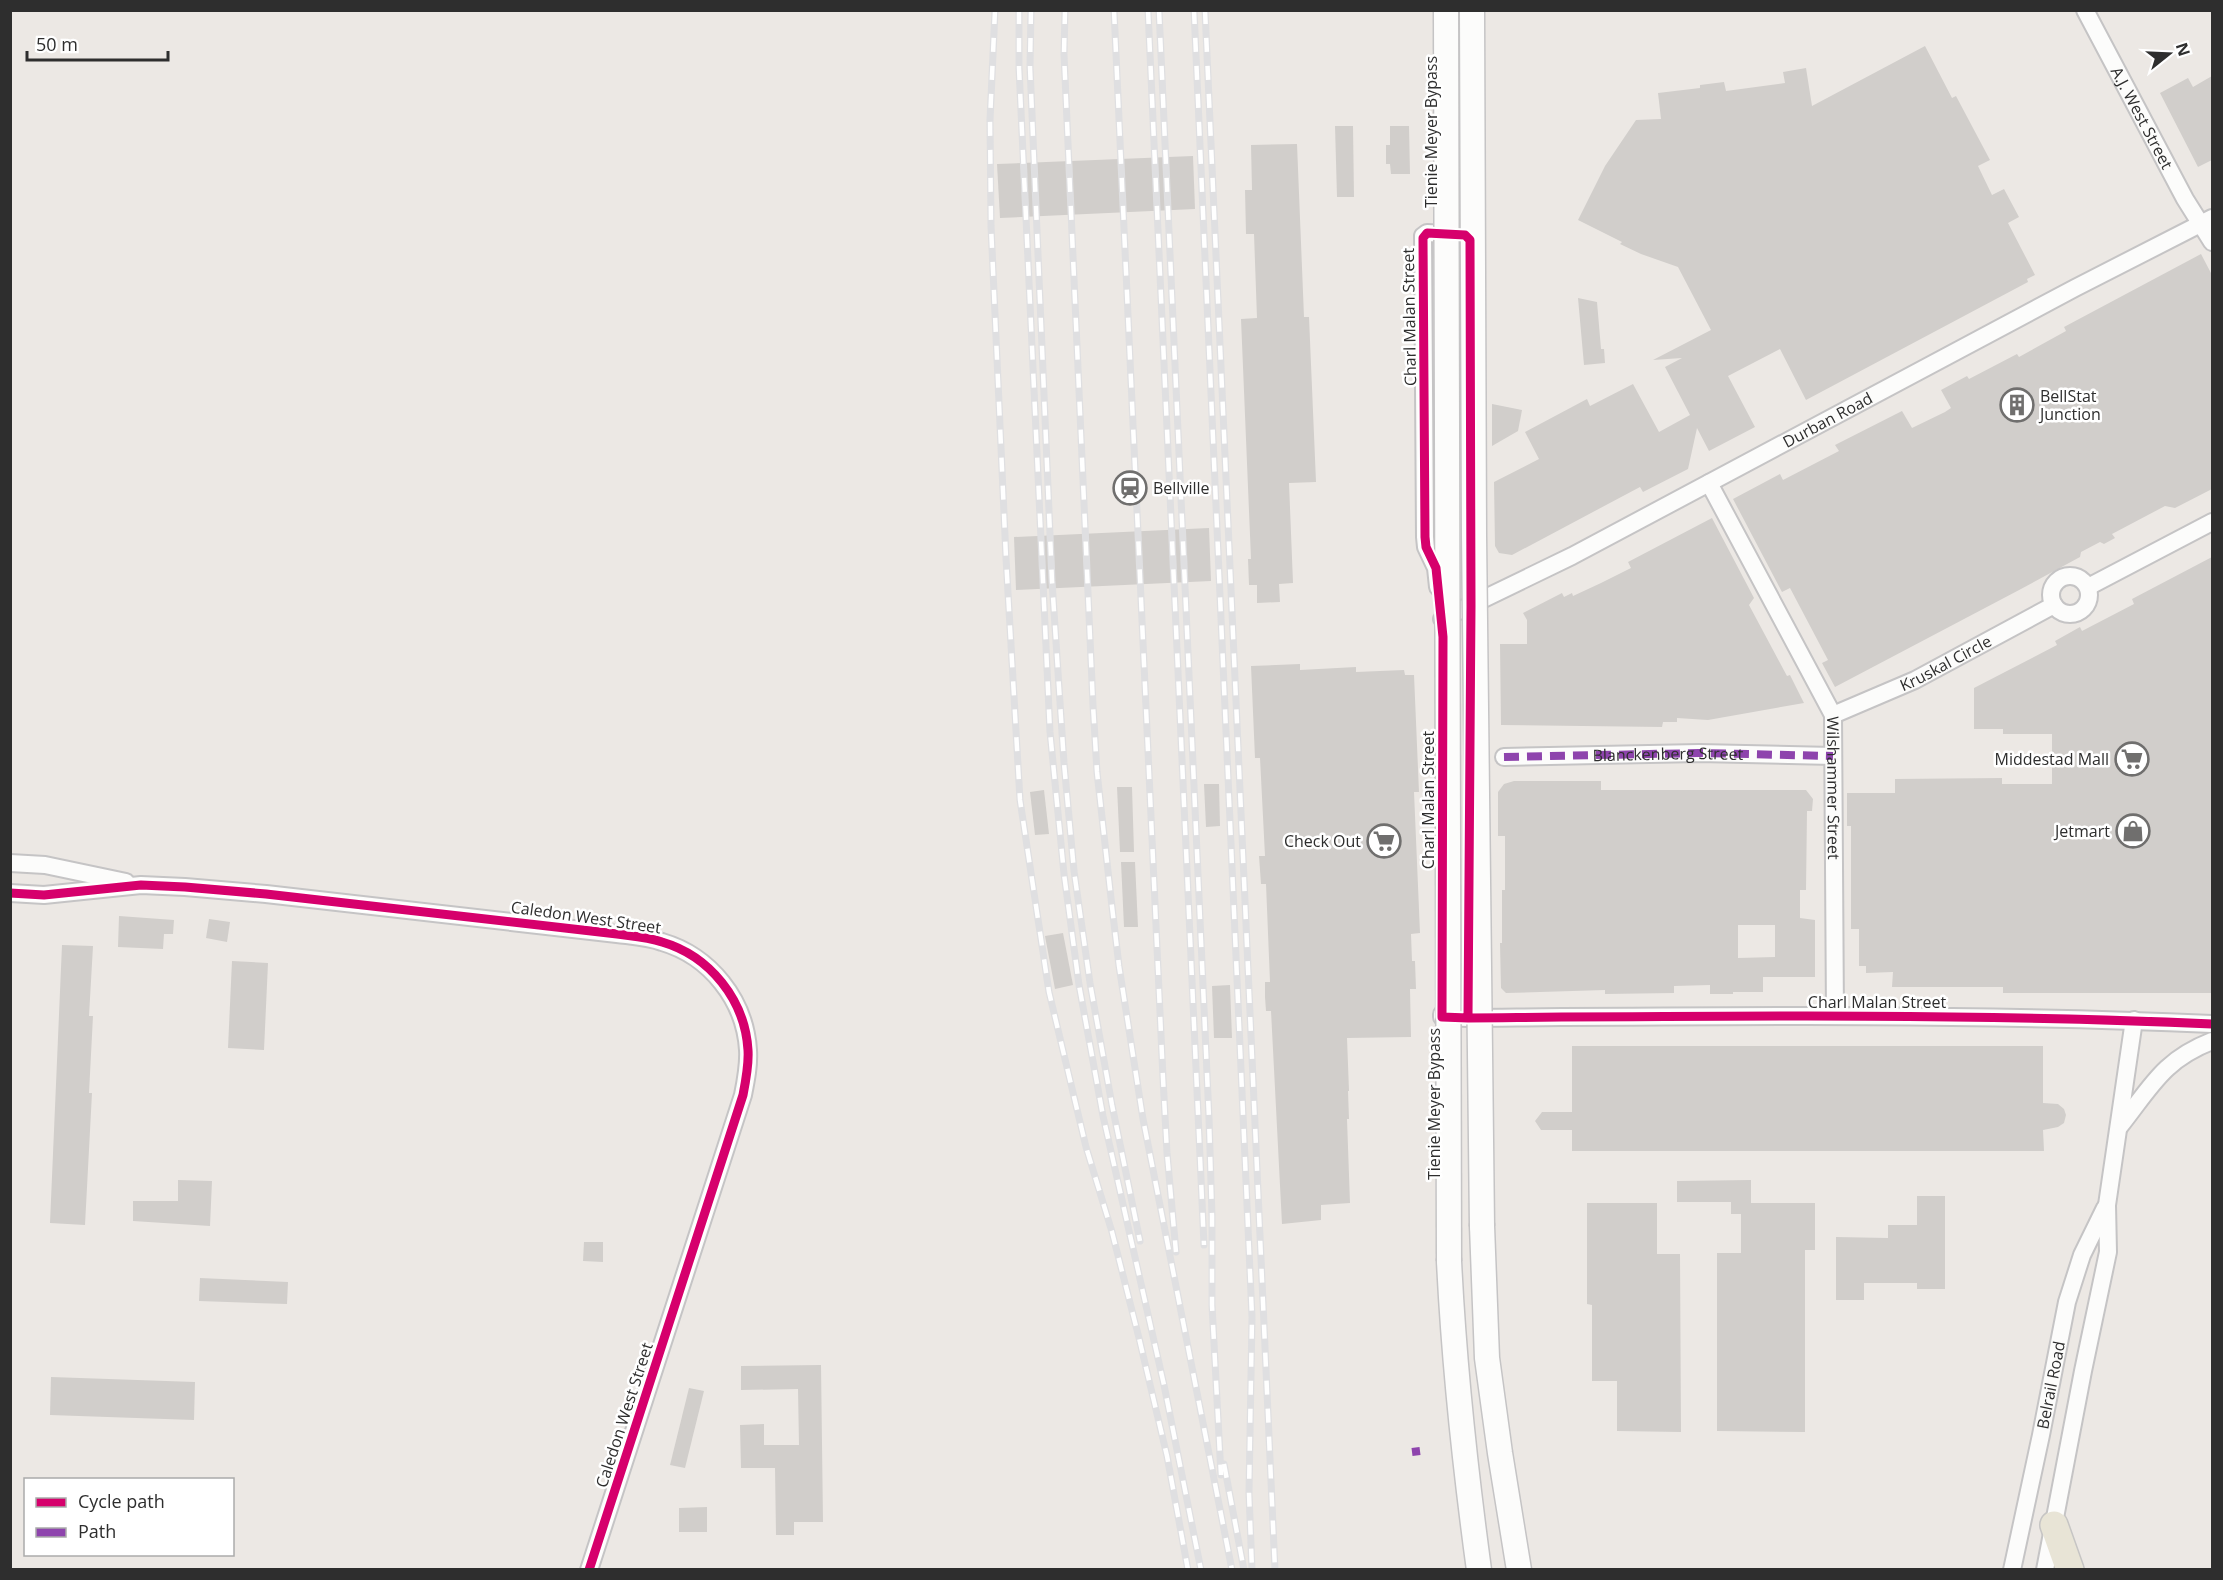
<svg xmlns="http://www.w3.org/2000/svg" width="2223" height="1580" viewBox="0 0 2223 1580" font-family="'Open Sans',sans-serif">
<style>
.building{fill:#d1cecb;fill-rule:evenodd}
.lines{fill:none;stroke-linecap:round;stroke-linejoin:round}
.street-casing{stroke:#c5c4c5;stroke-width:20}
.secondary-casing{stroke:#c5c4c5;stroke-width:27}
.primary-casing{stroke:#c6c5c4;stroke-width:30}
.street{stroke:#fcfcfb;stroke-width:16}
.secondary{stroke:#fcfcfb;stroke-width:24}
.primary{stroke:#e8e4d6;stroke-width:27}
.rail-casing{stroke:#dfdfe1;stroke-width:7}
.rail{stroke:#fff;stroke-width:4.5;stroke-dasharray:14;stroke-linecap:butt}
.secondary-bridge-casing{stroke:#c5c4c5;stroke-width:27;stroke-linecap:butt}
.secondary-bridge{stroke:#fcfcfb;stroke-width:24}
.quiet{stroke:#8e44ad;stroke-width:8;stroke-dasharray:15 8;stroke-linecap:butt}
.cycleway-casing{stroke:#fff;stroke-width:13}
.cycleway{stroke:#d6006c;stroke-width:9}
.labels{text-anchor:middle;stroke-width:5;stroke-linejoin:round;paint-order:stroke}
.street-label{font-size:16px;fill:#2e2e2e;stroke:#fff}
.poi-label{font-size:16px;fill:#2e2e2e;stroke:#fff;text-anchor:end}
</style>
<rect width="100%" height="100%" fill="#ece8e4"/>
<g class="building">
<polygon points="1925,46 1952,98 1956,96 1990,160 1978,166 1992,195 2004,189 2019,217 2008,223 2035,275 2027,279 2028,282 1806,400 1780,349 1728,376 1755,427 1709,451 1697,428 1688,469 1643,492 1640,487 1512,555 1499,553 1495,546 1494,482 1539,459 1525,432 1587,399 1590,406 1633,384 1659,432 1690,415 1665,367 1682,358 1653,360 1711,330 1678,267 1641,254 1620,244 1622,242 1578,220 1605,166 1636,120 1661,119 1658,93 1700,88 1700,85 1724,82 1726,91 1785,83 1783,72 1806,68 1812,106"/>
<polygon points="2212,76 2212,160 2198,167 2160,93 2188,78 2193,87"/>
<polygon points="1335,126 1353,126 1354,197 1337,197"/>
<polygon points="1390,126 1409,126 1410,174 1391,174 1390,164 1386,164 1386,145 1390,145"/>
<polygon points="1297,144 1304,317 1309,317 1316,482 1289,483 1293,583 1279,584 1280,602 1257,603 1257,585 1249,585 1248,559 1251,559 1241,319 1257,318 1254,234 1246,234 1245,190 1252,190 1251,145"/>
<polygon points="1193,156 1195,209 1000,218 997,164"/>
<polygon points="2201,254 2212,275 2212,489 2175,508 2165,506 2112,534 2115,538 2104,544 2100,542 2081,552 2080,557 2021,589 1835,687 1822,663 1828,660 1790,588 1782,592 1733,499 1780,474 1783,480 1839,451 1835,445 1902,411 1912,428 1945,412 1951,408 1941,390 1967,376 1969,379 2017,354 2019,357 2066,331 2064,327"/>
<polygon points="1578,298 1597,302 1601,349 1604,349 1605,363 1584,365"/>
<polygon points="1492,404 1522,410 1518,431 1492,446"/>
<polygon points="1712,518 1754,598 1749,605 1787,676 1790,675 1804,703 1708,720 1677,718 1677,722 1663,722 1662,727 1501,725 1500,644 1527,644 1527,620 1523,613 1562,593 1564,597 1572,593 1573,596 1601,583 1631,568 1628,562"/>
<polygon points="1209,528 1211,581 1016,590 1014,537"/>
<polygon points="2212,557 2212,993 2003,993 2003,987 1892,987 1893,972 1866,973 1866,966 1859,966 1859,929 1851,929 1851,826 1847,826 1847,793 1895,793 1895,779 2002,778 2002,784 2052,784 2052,734 2003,734 2003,729 1974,729 1974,688 2057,645 2055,641 2080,627 2082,631 2134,604 2132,599"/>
<polygon points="1300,664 1300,670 1356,667 1356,672 1404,670 1405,675 1414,675 1419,792 1414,792 1420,933 1411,934 1412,961 1415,961 1416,989 1410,989 1411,1037 1347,1038 1349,1091 1348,1091 1349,1119 1347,1119 1350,1203 1321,1205 1321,1220 1282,1224 1271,1011 1266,1011 1265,997 1265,982 1270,982 1266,884 1261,884 1259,856 1265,856 1260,758 1255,758 1251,666"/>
<path d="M1514 781H1601V790H1806L1813 799 1812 811H1807L1806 890H1800V918L1815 920V977H1763V992H1733V994H1710V985L1674 986V993L1605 994V990L1506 993 1501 988 1500 943H1502V890H1505V836H1498V792L1504 784ZM1738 925H1775V957L1738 958Z"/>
<polygon points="1204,784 1219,784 1220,826 1206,827"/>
<polygon points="1117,787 1132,787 1134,852 1120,852"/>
<polygon points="1044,790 1049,834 1035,835 1030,792"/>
<polygon points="1121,862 1135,862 1138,927 1124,927"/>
<polygon points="119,916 174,920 173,934 164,934 163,949 118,947"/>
<polygon points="209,919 230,922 227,942 206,938"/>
<polygon points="1063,933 1073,985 1055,989 1045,936"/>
<polygon points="62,945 93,946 89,1016 93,1016 89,1093 92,1093 85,1225 50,1223"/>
<polygon points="232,961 268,963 264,1050 228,1048"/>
<polygon points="1230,985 1232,1038 1214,1038 1212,986"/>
<polygon points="1572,1046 2043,1046 2043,1103 2058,1104 2064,1109 2066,1115 2064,1123 2058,1127 2043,1130 2044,1151 1572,1151 1572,1130 1541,1130 1535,1121 1542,1112 1572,1112"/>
<polygon points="178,1180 212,1181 210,1226 133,1221 133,1201 178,1201"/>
<polygon points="1751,1180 1751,1203 1815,1203 1815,1250 1805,1250 1805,1432 1717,1431 1717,1253 1741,1253 1741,1214 1731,1214 1731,1202 1677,1202 1677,1181"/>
<polygon points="1917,1196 1945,1196 1945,1289 1917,1289 1917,1283 1864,1283 1864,1300 1836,1300 1836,1237 1888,1238 1888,1225 1917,1225"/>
<polygon points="1587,1203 1657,1203 1657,1254 1680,1254 1681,1432 1617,1431 1617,1381 1592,1381 1592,1305 1587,1304"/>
<polygon points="584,1242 603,1242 603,1262 583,1261"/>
<polygon points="200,1278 288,1282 287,1304 199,1301"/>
<polygon points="821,1365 823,1522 794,1522 794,1535 776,1535 775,1468 741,1468 740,1425 764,1424 764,1445 799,1445 798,1389 741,1390 741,1366"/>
<polygon points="51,1377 195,1382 194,1420 50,1415"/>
<polygon points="689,1388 704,1391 685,1468 670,1465"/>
<polygon points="707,1507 707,1532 679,1532 679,1508"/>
</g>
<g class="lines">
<defs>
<g id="street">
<path id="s1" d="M2085 10 2185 199 2212 242"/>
<path id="s2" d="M1709 483 1833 715 1835 1016"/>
<circle cx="2070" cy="595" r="19"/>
<polyline points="1438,587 1436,568 1426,547 1425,537 1423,236 1427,233 1467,235 1470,251"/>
<polyline points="2088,587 2212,522"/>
<path id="s3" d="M1442 619 1572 556 2075 288 2212 218"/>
<path id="s4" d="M1833 715 1915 680 2054 605"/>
<path id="s5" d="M1504 757 1699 753 1833 756"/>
<polyline points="10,863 45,865 126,882"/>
<path d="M10 893 44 895 141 885 185 887 266 894 617 934C632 936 648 937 662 942 710 956 745 1000 748 1050 749 1065 746 1080 743 1095L589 1570"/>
<path d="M1442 1014V1017L1468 1018C1716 1016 1965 1013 2212 1024"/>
<path d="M2120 1126C2151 1087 2163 1060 2212 1041"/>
<path id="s6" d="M2012 1570 2041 1435 2067 1302 2082 1255 2105 1208"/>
<polyline points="2045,1570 2083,1371 2108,1252 2107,1205 2134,1020"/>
</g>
<g id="secondary">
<polyline points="1482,1226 1487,1358 1500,1453 1519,1570"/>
<path d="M1449 1261C1454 1364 1465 1467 1479 1570"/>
</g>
<polyline id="primary" points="2054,1525 2070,1570"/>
</defs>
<use href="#street" class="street-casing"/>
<use href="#secondary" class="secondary-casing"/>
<use href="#primary" class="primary-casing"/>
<use href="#street" class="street"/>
<use href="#secondary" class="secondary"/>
<use href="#primary" class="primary"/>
<defs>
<g id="rail">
<polyline points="995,10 990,120 991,226 1006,558 1020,800 1049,992 1086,1147 1112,1232 1139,1338 1167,1456 1188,1570"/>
<polyline points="1019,10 1019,68 1050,732 1064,874 1079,985 1103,1116 1164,1385 1201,1570"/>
<polyline points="1031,10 1030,67 1052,581 1064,763 1074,871 1090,983 1112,1105 1140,1241"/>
<polyline points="1065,10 1064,54 1093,705 1097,772 1111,898 1119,966 1143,1119 1232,1570"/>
<polyline points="1114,10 1163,1078 1167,1153 1176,1252"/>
<polyline points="1148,10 1204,1245"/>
<polyline points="1159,10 1209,1118 1212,1216 1212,1305 1221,1475"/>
<polyline points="1194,10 1252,1317 1249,1493 1252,1570"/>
<polyline points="1205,10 1275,1570"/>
<polyline points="1224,1464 1244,1570"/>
</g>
</defs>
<use href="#rail" class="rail-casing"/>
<use href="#rail" class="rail"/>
<defs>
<g id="secondary-bridge">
<polyline points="1446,10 1449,1261"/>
<polyline points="1472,10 1474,535 1482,1226"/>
</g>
</defs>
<use href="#secondary-bridge" class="secondary-bridge-casing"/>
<use href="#secondary-bridge" class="secondary-bridge"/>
<g class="quiet">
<polyline points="1504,757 1699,753 1833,756"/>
<polyline points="1412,1452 1420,1451"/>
</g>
<defs>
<g id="cycleway">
<path d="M10 893 44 895 141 885 185 887 266 894 617 934C632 936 648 937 662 942 710 956 745 1000 748 1050 749 1065 746 1080 743 1095L589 1570"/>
<path d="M1468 1018 1471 606 1470 240 1465 235 1427 233 1423 238 1425 537 1426 547 1436 568 1443 637 1442 1017 1468 1018C1716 1016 1965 1013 2212 1024"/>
</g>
</defs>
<use href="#cycleway" class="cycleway-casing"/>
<use href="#cycleway" class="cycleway"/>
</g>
<defs>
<symbol id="building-ring" viewBox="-11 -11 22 22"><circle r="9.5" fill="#fff" stroke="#706f6e" stroke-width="1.5"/><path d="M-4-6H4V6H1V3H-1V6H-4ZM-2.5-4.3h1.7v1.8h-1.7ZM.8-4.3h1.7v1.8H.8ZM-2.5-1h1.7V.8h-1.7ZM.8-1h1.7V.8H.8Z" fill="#706f6e"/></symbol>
<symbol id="station-ring" viewBox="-11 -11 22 22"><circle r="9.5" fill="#fff" stroke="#706f6e" stroke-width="1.5"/><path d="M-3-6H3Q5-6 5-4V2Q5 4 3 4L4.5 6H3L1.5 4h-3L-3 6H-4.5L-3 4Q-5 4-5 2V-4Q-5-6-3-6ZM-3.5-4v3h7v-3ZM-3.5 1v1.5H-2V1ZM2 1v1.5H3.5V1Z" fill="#706f6e"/></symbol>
<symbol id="supermarket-ring" viewBox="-11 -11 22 22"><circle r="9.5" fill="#fff" stroke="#706f6e" stroke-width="1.5"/><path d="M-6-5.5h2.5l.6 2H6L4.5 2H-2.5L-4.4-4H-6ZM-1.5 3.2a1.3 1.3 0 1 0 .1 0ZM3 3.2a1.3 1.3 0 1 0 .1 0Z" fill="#706f6e"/></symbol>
<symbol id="shop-ring" viewBox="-11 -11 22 22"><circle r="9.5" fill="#fff" stroke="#706f6e" stroke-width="1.5"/><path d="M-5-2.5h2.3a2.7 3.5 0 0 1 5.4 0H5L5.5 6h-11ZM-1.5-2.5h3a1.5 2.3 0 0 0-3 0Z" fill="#706f6e"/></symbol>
</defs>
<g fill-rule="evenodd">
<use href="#building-ring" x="1998" y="386" width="38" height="38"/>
<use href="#station-ring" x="1111" y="469" width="38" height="38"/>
<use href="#supermarket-ring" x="2113" y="740" width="38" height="38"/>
<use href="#shop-ring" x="2114" y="812" width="38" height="38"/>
<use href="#supermarket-ring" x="1365" y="822" width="38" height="38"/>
</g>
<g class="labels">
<g class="street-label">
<text dy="6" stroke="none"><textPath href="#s1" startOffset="122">A.J. West Street</textPath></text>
<text transform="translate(1431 132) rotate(-90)" y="6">Tienie Meyer Bypass</text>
<text transform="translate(1409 317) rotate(-91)" y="6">Charl Malan Street</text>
<text dy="6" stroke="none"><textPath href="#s3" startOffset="434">Durban Road</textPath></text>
<text dy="6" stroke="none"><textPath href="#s4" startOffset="124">Kruskal Circle</textPath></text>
<text dy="6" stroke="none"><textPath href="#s5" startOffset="164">Blanckenberg Street</textPath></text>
<text dy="6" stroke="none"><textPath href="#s2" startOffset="336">Wilshammer Street</textPath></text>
<text transform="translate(1428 800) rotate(-90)" y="6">Charl Malan Street</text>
<text transform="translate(586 917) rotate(8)" y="6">Caledon West Street</text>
<text x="1877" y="1008">Charl Malan Street</text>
<text transform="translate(1434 1104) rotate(-90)" y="6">Tienie Meyer Bypass</text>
<text dy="6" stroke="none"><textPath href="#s6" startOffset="189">Belrail Road</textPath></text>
<text transform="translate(624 1415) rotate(-72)" y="6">Caledon West Street</text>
</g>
<g class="poi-label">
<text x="2040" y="402" text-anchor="start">BellStat<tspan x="2040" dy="18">Junction</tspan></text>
<text x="1153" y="494" text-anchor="start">Bellville</text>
<text x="2109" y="765">Middestad Mall</text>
<text x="2110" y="837">Jetmart</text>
<text x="1361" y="847">Check Out</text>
</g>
</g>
<rect width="2223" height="1580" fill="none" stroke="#2e2e2e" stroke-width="24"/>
<rect x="24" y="1478" width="210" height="78" fill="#ffffff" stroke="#ababab" stroke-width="1.5"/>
<rect x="36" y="1498" width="30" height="9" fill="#d6006c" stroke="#ababab" stroke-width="1.5"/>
<text x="78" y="1508" font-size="18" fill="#2e2e2e">Cycle path</text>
<rect x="36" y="1528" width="30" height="9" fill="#8e44ad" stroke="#ababab" stroke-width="1.5"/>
<text x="78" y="1538" font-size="18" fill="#2e2e2e">Path</text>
<g transform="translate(2169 54) rotate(72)" stroke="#ffffff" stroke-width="4.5" paint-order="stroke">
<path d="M0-4.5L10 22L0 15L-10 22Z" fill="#2e2e2e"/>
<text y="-9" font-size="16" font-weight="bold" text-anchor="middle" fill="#2e2e2e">N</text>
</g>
<path d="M27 51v9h141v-9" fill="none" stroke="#2e2e2e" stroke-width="3"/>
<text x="36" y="51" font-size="18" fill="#2e2e2e" stroke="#ffffff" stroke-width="4.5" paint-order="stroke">50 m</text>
</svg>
